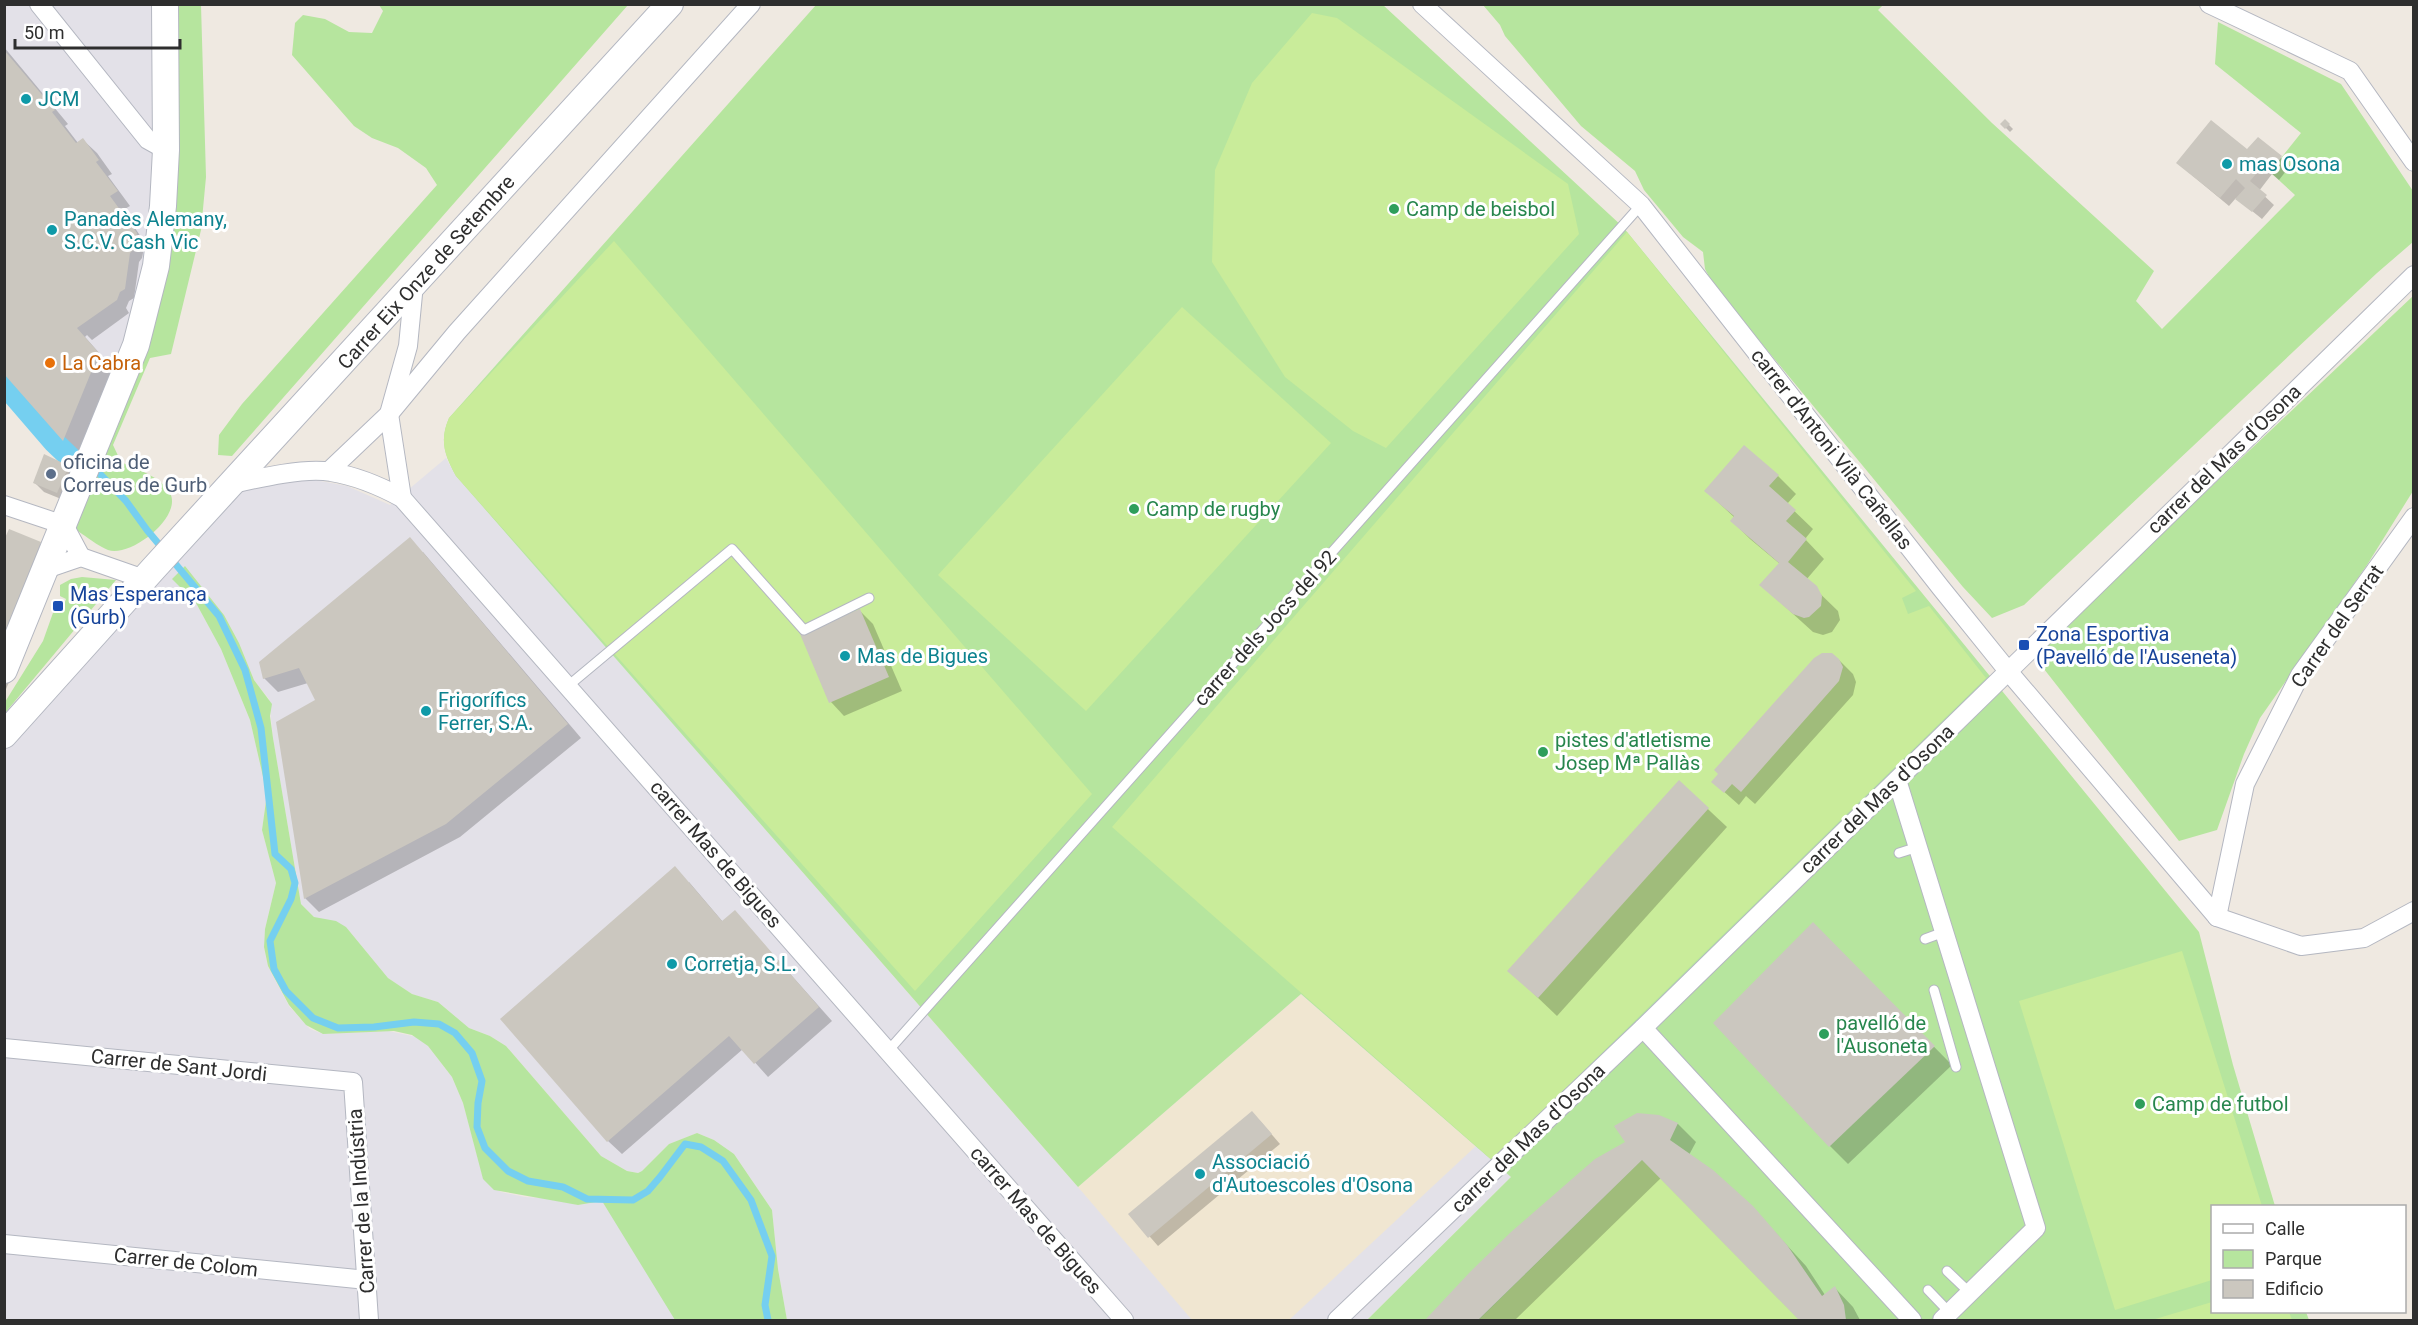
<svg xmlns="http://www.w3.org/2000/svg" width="2418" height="1325" viewBox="0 0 2418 1325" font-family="Roboto,sans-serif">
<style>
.industrial{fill:#e3e1e8}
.education{fill:#f0e6d1}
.green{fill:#b6e59e}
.pitch{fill:#c9ec9a}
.shadow{fill:#0003}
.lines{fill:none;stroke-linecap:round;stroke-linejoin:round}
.stream{stroke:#75cff0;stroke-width:7}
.canal{stroke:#75cff0;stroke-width:22}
.building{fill:#cbc7bf}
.lane-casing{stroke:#b4b7c1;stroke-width:11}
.street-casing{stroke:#b4b7c1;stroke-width:20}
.secondary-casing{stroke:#b4b7c1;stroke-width:28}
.lane{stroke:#fff;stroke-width:9}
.street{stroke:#fff;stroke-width:18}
.secondary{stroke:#fff;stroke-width:26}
.culture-dot{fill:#0f9aa8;stroke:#fff;stroke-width:2}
.leisure-dot{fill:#2e9e5b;stroke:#fff;stroke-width:2}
.food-dot{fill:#e8710a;stroke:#fff;stroke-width:2}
.service-dot{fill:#5c6f8a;stroke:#fff;stroke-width:2}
.transit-dot{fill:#1a4fb4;stroke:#fff;stroke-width:2}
.labels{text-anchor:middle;stroke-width:6;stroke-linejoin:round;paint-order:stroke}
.culture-label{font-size:20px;fill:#0d838f;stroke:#fff;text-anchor:start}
.leisure-label{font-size:20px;fill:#27864d;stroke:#fff;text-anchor:start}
.street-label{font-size:20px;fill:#2e2e2e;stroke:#fff}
.food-label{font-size:20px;fill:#c56008;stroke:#fff;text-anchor:start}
.service-label{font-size:20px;fill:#4e5e75;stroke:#fff;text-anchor:start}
.transit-label{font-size:20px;fill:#164399;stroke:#fff;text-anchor:start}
</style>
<rect width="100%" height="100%" fill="#efe9e1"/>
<g class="industrial">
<polygon points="4,5 160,5 149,264 130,341 80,463 34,415 5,379"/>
<polygon points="446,458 456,476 1078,1187 1301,994 1511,1177 1367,1320 787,1320 778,1269 772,1210 734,1154 714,1140 697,1133 669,1144 642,1171 638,1173 627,1171 601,1156 506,1046 490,1036 469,1028 438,1002 412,994 388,978 346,927 314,917 301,904 273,738 269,699 254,680 239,643 224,615 173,579 196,603 221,649 250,720 267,794 262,830 276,883 265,929 264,948 268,966 289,1006 310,1029 323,1034 388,1031 417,1037 428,1046 452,1077 463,1103 483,1178 501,1192 525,1197 555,1199 578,1205 602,1201 762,1320 5,1320 5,740 237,493 280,481 315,480 347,486 390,505"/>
</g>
<polygon class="education" points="1301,994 1476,1146 1289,1320 1192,1320 1078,1187"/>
<g class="green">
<path d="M160 5H201L206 177 201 230 171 354 150 358 113 445 121 462C138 470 160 476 170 493 183 517 130 558 108 550 95 545 67 522 54 514L130 341 149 264Z"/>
<polygon points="379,5 628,5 232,456 218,455 219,435 242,404 437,185 426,168 398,148 372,138 354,126 292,55 295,23 303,15 325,19 349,32 372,33 383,11"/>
<path d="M816 5H1383L1623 227 2199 932 2233 1065 2275 1206H2212V1312H2306L2309 1320H1367L1511 1177 1301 994 1078 1187 456 476C445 456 439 441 449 418Z"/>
<polygon points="1483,5 1883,5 1878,10 1992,123 2154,271 2136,301 2162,329 2295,195 2270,172 2301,133 2215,64 2218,22 2341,84 2413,191 2413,242 2377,273 2024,605 1992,618 1963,587 1714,286 1705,269 1703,252 1683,237 1644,190 1635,171 1581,126 1505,36 1500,25"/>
<polygon points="2413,296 2413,491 2367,565 2260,718 2244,754 2217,830 2179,841 2033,655"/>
<polygon points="5,379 34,415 69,452 62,460 5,400"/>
<polygon points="185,566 224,615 239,643 254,680 272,704 270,716 273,738 301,904 314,917 336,921 346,927 388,978 412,994 438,1002 469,1028 490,1036 506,1046 601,1156 627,1171 638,1173 642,1171 669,1144 697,1133 714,1140 734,1154 772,1210 778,1269 787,1320 675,1320 602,1201 578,1205 494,1190 483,1179 463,1103 452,1077 428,1046 412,1035 394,1031 323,1034 306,1025 289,1005 268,966 264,947 265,929 276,883 262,830 267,794 250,720 221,649 196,603 172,579"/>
<polygon points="82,577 116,580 5,713 5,702 43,641 54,610 62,610 66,599 60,596 60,585 71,579"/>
</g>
<g class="pitch">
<polygon points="1312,13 1337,18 1568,184 1579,234 1386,448 1353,431 1285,377 1212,262 1215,170 1252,83"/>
<polygon points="1627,232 1916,591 1902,598 1908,614 1929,606 1986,678 1492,1160 1112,827"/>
<path d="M614 241 1092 794 915 991 456 476C445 456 439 441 449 418Z"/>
<polygon points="1182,307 1331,443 1086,711 938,575"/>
<polygon points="2182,951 2262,1206 2212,1206 2212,1280 2115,1310 2019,1001"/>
<polygon points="1642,1160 1798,1319 1479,1320"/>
<polygon points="2212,1302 2212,1312 2289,1312 2292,1320 2152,1320"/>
</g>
<g class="shadow">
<polygon points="4,47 68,124 65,126 78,143 83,140 97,153 112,174 108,176 130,206 123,210 145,243 142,258 139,262 134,298 129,301 126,308 129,313 92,340 87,335 85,337 116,372 82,458 4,372"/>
<polygon points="2005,121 2013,129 2010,132 2002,124"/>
<polygon points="2259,139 2290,166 2279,180 2272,174 2259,191 2274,205 2262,219 2236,198 2229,206 2187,171 2248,151"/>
<polygon points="68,467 77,476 66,501 44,492 35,483"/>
<polygon points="1778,476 1796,494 1787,504 1813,529 1805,539 1824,559 1806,580 1838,611 1840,620 1832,632 1823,635 1813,632 1761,585 1780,564 1750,539 1732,521 1735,518 1706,491"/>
<polygon points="10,531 41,544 59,562 4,694 4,544"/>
<polygon points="423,552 581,738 460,837 319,912 305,898 317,701 308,683 278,692 264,678"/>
<polygon points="859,610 873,624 902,691 844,716 831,702"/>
<polygon points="1839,660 1853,674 1856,682 1853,695 1755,804 1746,796 1739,805 1713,782"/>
<polygon points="1679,782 1727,827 1557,1016 1509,970"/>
<polygon points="689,882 723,922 735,912 832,1021 768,1077 743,1049 622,1154 608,1141"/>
<polygon points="1813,924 1952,1065 1848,1164 1830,1146"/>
<polygon points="1658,1116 1678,1124 1696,1142 1689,1155 1752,1207 1806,1266 1825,1295 1835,1288 1853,1307 1860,1320 1798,1320 1800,1319 1662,1177 1515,1320 1427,1320 1472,1272"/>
<polygon points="1260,1121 1280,1144 1158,1246 1130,1214"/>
</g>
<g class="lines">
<polyline class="stream" points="90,469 100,474 126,501 147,530 219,616 245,670 261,728 275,854 291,869 295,883 291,899 270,941 274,969 286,991 313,1018 338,1028 374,1027 414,1022 439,1024 455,1033 472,1053 482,1081 478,1103 477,1127 485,1148 508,1171 528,1181 563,1187 587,1199 633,1200 648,1191 660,1177 685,1144 701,1147 723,1161 751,1200 772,1256 765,1305 768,1320"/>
<polyline class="canal" points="4,384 54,442 76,463"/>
</g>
<g class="building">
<polygon points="4,50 55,110 52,112 76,143 83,138 99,160 96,162 118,191 110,196 137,233 134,249 130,253 125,289 120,292 117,300 77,328 99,353 63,441 4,374"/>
<polygon points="2005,119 2010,124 2005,129 2000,124"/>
<polygon points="2211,120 2247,149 2258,137 2282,156 2270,172 2263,166 2250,181 2267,195 2252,212 2235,199 2245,188 2236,179 2220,198 2176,163"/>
<polygon points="1744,445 1779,475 1769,486 1796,510 1786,521 1807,539 1788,562 1817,586 1822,596 1821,606 1809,617 1804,618 1793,614 1759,585 1779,563 1730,521 1734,516 1704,491"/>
<polygon points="44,454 69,466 57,493 33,483"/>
<polygon points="9,529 41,542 5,632 4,540"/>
<polygon points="410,537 568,724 446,824 304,899 276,722 315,700 299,668 263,679 259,662"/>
<polygon points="860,609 889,677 829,703 800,634"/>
<polygon points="1822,653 1832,653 1839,659 1843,667 1839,681 1741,792 1732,784 1724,793 1711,782 1718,774 1714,770 1814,658"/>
<polygon points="1679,780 1709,808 1538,998 1507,971"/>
<polygon points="675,866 722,921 735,910 819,1007 754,1064 729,1036 607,1142 500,1019"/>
<polygon points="1813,922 1935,1046 1829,1147 1713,1023"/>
<polygon points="1252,1111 1272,1134 1148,1238 1128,1214"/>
<polygon points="1637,1113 1659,1115 1678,1123 1670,1140 1713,1170 1753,1206 1787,1245 1822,1296 1835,1286 1844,1305 1846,1320 1796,1320 1798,1319 1642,1160 1478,1320 1425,1320 1471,1271 1511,1232 1595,1159 1625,1142 1614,1126"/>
</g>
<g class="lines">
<defs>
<g id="lane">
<polyline points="568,686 732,549 804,630 869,598"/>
<polyline points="1899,853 1918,847"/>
<polyline points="1925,939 1944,932"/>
<polyline points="1934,990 1956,1067"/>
<polyline points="888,1051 1641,205"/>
<polyline points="1947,1271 1970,1293"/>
<polyline points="1928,1290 1950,1313"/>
</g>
<g id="street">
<polyline points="39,4 148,140 166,150"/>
<polyline points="1422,4 1641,205 1941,588 2008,671 2217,917"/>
<polyline points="2209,4 2350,71 2414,162"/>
<polyline points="329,471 389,414 457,332 751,4"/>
<path d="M233 484C259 478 306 467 331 472 356 476 380 486 402 498L1124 1320"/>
<polyline points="402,498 389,414 408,346 414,284"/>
<polyline points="4,505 64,525 81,557"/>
<polyline points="46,569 81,557 144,579"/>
<polyline points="1897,780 2036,1228 1942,1320"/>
<polyline points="2217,917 2245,784 2300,675 2414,517"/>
<polyline points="2217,917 2301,946 2364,938 2414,911"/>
<polyline points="1643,1028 1912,1320"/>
<polyline points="4,1048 353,1082 369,1320"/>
<polyline points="4,1244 367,1280"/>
<polyline points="1337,1320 1643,1028 2414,275"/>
</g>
<g id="secondary">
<polyline points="4,670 136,345 156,266 163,206 166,150 165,4"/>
<polyline points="4,735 154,568 670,4"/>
</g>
</defs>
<use href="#lane" class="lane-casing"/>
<use href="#street" class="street-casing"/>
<use href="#secondary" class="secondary-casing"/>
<use href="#lane" class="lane"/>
<use href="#street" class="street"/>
<use href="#secondary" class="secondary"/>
</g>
<g class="culture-dot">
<circle cx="26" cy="99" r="6"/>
<circle cx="2227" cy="164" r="6"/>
<circle cx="52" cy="230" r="6"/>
<circle cx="845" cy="656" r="6"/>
<circle cx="426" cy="711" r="6"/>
<circle cx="672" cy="964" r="6"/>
<circle cx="1200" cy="1174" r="6"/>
</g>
<g class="leisure-dot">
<circle cx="1394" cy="209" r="6"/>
<circle cx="1134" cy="509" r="6"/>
<circle cx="1543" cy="752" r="6"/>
<circle cx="1824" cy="1034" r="6"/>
<circle cx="2140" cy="1104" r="6"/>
</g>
<circle class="food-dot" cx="50" cy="363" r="6"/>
<circle class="service-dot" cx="51" cy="474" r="6"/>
<g class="transit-dot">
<rect x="52" y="600" width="12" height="12" rx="3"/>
<rect x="2018" y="639" width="12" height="12" rx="3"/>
</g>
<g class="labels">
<g class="culture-label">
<text x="38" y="106">JCM</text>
<text x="2239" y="171">mas Osona</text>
<text x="64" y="226">Panadès Alemany,<tspan x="64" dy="23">S.C.V. Cash Vic</tspan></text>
<text x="857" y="663">Mas de Bigues</text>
<text x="438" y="707">Frigorífics<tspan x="438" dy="23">Ferrer, S.A.</tspan></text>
<text x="684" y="971">Corretja, S.L.</text>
<text x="1212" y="1169">Associació<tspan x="1212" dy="23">d'Autoescoles d'Osona</tspan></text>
</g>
<g class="leisure-label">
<text x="1406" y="216">Camp de beisbol</text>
<text x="1146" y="516">Camp de rugby</text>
<text x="1555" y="747">pistes d'atletisme<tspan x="1555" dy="23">Josep Mª Pallàs</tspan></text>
<text x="1836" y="1030">pavelló de<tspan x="1836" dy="23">l'Ausoneta</tspan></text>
<text x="2152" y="1111">Camp de futbol</text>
</g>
<g class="street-label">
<text transform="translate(426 272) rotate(-48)" y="7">Carrer Eix Onze de Setembre</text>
<text transform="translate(1832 449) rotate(52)" y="7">carrer d'Antoni Vilà Cañellas</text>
<text transform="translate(2224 459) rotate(-44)" y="7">carrer del Mas d'Osona</text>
<text transform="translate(2337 626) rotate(-55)" y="7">Carrer del Serrat</text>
<text transform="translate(1265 628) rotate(-48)" y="7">carrer dels Jocs del 92</text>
<text transform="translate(1877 799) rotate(-44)" y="7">carrer del Mas d'Osona</text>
<text transform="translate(716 854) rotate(49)" y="7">carrer Mas de Bigues</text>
<text transform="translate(179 1065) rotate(6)" y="7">Carrer de Sant Jordi</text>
<text transform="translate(1528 1138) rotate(-44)" y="7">carrer del Mas d'Osona</text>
<text transform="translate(361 1201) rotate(-94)" y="7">Carrer de la Indústria</text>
<text transform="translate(1036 1220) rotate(49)" y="7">carrer Mas de Bigues</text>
<text transform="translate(186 1262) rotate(6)" y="7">Carrer de Colom</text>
</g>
<g class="food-label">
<text x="62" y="370">La Cabra</text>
</g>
<g class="service-label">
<text x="63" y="469">oficina de<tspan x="63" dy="23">Correus de Gurb</tspan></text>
</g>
<g class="transit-label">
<text x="70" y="601">Mas Esperança<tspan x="70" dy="23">(Gurb)</tspan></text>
<text x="2036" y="641">Zona Esportiva<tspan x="2036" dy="23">(Pavelló de l'Auseneta)</tspan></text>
</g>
</g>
<rect width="2418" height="1325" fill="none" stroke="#2e2e2e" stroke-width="12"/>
<rect x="2211" y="1205" width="195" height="108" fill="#ffffff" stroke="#ababab" stroke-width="1.5"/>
<rect x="2223" y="1224" width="30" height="9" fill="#ffffff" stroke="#ababab" stroke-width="1.5"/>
<text x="2265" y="1235" font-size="18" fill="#2e2e2e">Calle</text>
<rect x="2223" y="1250" width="30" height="18" fill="#b6e59e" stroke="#ababab" stroke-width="1.5"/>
<text x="2265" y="1265" font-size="18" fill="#2e2e2e">Parque</text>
<rect x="2223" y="1280" width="30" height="18" fill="#cbc7bf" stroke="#ababab" stroke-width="1.5"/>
<text x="2265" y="1295" font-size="18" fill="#2e2e2e">Edificio</text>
<path d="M15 39v9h165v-9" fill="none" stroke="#2e2e2e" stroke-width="3"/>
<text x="24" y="39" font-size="18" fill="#2e2e2e" stroke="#ffffff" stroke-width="4.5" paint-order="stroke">50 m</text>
</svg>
